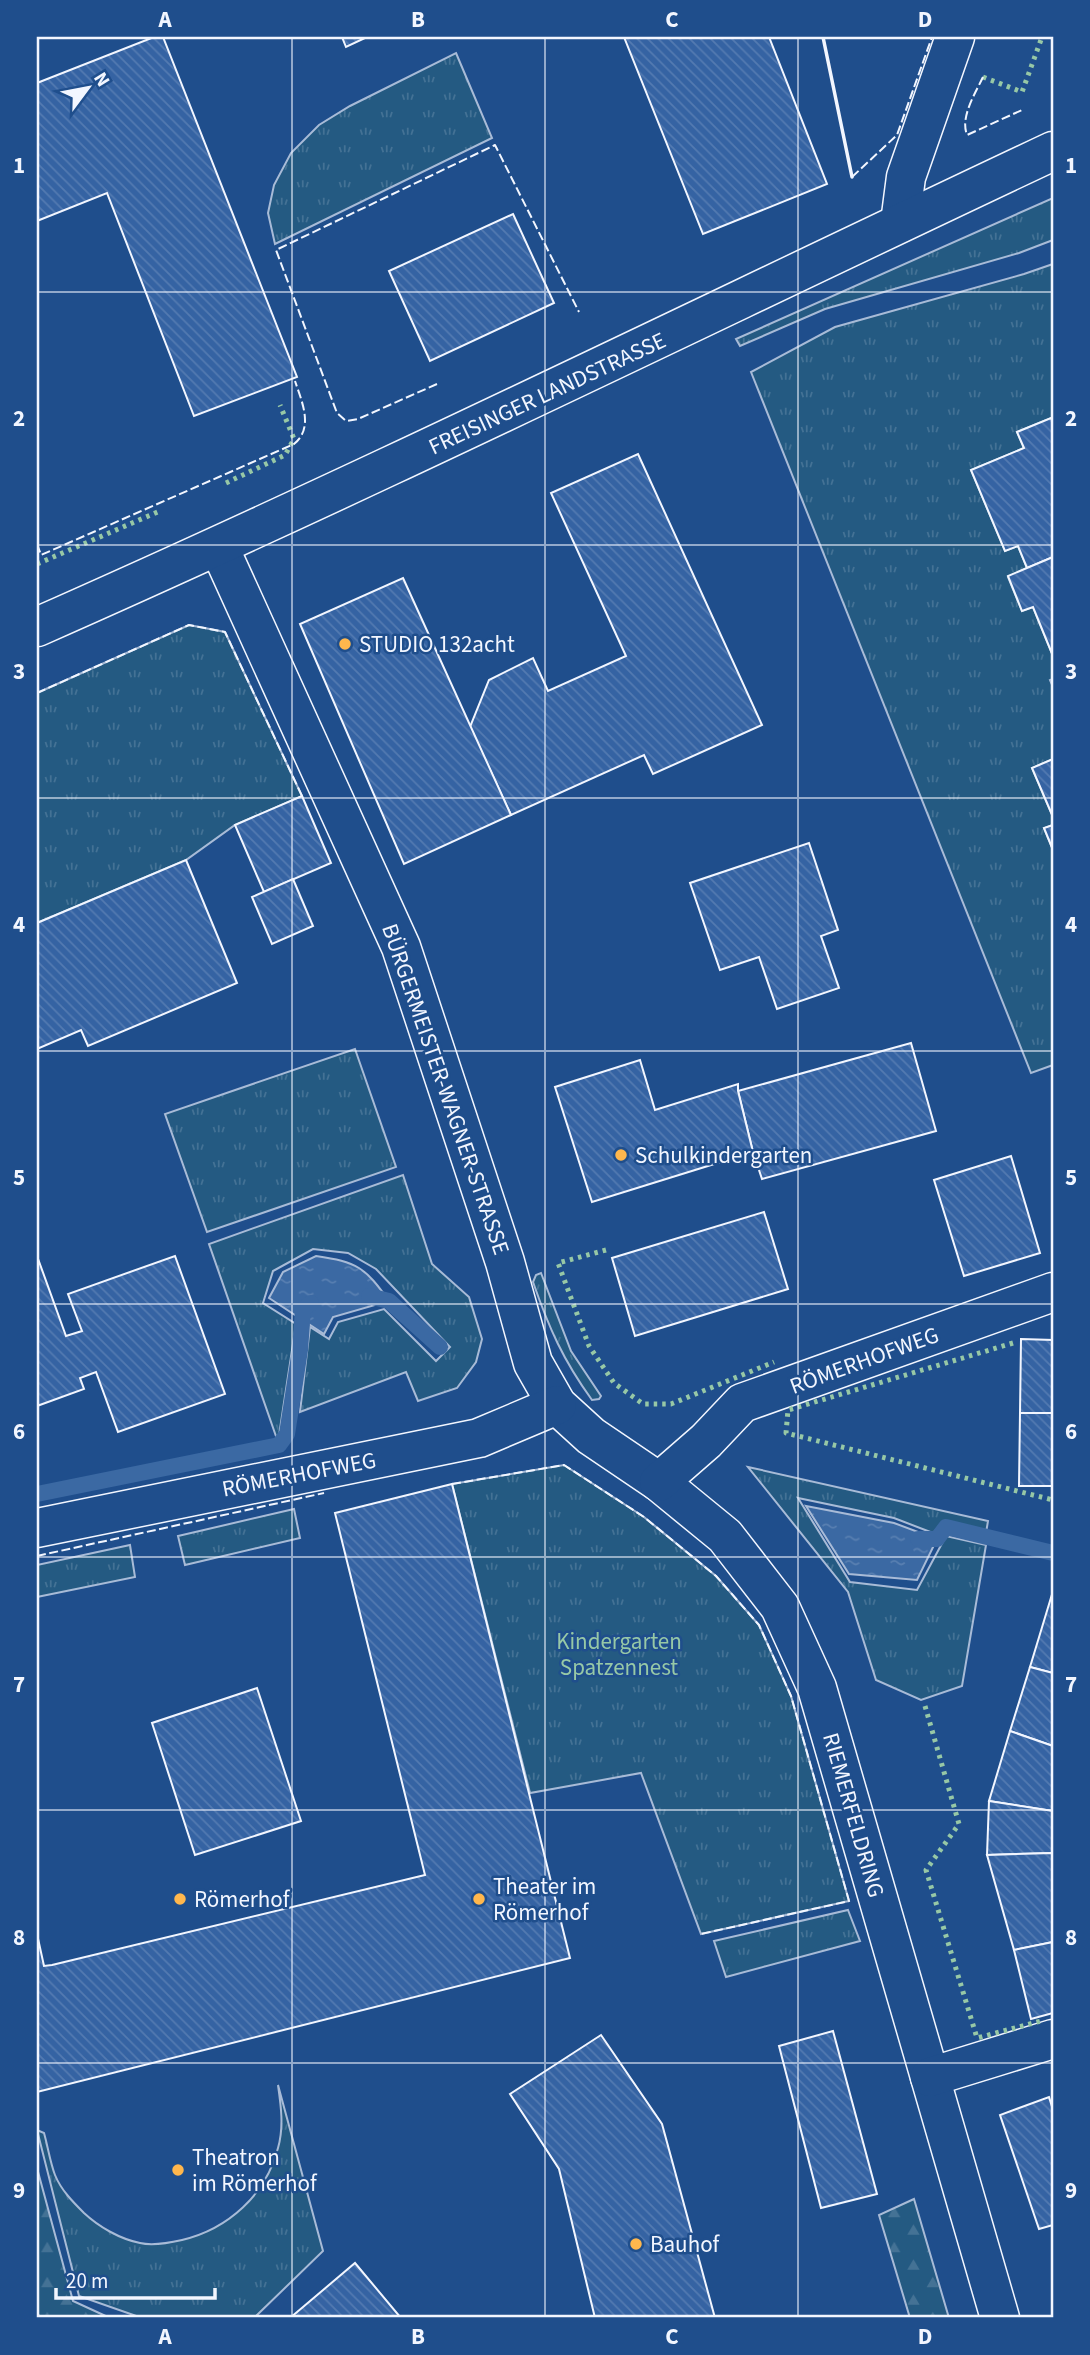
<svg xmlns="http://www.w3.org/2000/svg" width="1090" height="2355" viewBox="0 0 1090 2355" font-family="'Source Sans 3',sans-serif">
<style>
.grass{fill:url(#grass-tufts);stroke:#a8bbd7;stroke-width:2}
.forest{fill:url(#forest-firs);stroke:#a8bbd7;stroke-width:2}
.water{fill:url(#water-ripples);stroke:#a8bbd7;stroke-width:2}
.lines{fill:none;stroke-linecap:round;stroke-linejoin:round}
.stream{stroke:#3b69a3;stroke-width:16}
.building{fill:url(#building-back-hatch);stroke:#f2f6ff;stroke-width:2}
.minor-casing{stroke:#f2f6ff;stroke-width:41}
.tertiary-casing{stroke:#f2f6ff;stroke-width:41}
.minor{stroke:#1f4e8c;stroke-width:38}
.tertiary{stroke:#1f4e8c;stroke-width:38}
.hedge{stroke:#97c8a6;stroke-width:5;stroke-dasharray:3.5 5;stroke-linecap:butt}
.fence{stroke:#f2f6ff;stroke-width:2;stroke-dasharray:9 3.5;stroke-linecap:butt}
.wall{stroke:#f2f6ff;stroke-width:3.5}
.grid{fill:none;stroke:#f2f6ff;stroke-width:2;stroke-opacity:0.55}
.poi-dot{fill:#ffb74d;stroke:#1f4e8c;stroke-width:2.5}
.labels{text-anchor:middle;stroke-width:5;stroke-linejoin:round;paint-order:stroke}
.street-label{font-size:23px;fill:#f2f6ff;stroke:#1f4e8c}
.poi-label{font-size:23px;fill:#f2f6ff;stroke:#1f4e8c;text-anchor:start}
.park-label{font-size:23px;fill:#97c8a6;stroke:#1f4e8c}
.neatline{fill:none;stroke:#f2f6ff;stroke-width:2.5}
.grid-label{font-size:23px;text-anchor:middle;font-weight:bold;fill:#f2f6ff}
</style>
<defs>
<pattern id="grass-tufts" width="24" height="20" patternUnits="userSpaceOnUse" patternTransform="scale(1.75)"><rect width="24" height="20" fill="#245a82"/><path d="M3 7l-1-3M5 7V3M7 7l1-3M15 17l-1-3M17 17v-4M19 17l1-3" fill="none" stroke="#447295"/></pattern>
<pattern id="forest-firs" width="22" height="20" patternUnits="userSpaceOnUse" patternTransform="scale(1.75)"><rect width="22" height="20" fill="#245a82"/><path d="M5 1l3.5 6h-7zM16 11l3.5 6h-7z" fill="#447295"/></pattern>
<pattern id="water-ripples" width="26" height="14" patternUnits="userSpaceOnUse" patternTransform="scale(1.75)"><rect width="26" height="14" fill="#3b69a3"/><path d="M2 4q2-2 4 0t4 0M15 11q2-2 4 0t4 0" fill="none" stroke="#587fb1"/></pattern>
<pattern id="building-back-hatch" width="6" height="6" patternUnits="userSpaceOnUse" patternTransform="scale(1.75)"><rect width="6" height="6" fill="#3563a3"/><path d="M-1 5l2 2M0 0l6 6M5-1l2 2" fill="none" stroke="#537ab1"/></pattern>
</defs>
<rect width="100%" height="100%" fill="#1f4e8c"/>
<g class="grass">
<polygon points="456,53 492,138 275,244 268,213 274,185 291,153 319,125 350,106"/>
<polygon points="1053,198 1053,240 1019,253 825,309 740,346 736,339"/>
<polygon points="1053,264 1053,423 1051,418 1017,432 1024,448 971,470 1005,551 1018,546 1027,568 1008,577 1022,611 1033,607 1053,656 1053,679 1050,680 1053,687 1053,759 1032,768 1053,817 1053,825 1044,828 1053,850 1053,1065 1031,1073 751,372 835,327 1024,274"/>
<polygon points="189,625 225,632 302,796 235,825 186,860 37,923 37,693"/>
<polygon points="355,1049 396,1167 207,1232 165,1114"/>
<polygon points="403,1175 432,1264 469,1297 482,1339 476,1362 457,1388 418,1401 406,1372 300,1412 310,1327 329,1339 338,1322 384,1309 436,1361 450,1347 376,1269 348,1253 313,1249 273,1271 263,1303 296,1324 278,1442 209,1244"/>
<path d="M541 1273 571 1351 601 1396 599 1399 592 1400C563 1360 549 1328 533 1282L536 1275Z"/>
<polygon points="564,1465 644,1517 716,1576 759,1625 791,1696 849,1901 701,1934 641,1773 530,1793 452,1484"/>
<polygon points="748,1467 988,1521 986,1533 945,1521 933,1533 894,1518 798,1498 850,1582 917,1590 946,1536 986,1545 962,1686 921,1700 876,1680 848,1592"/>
<polygon points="294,1509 300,1538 185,1565 178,1536"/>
<polygon points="130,1545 135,1577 37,1597 37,1565"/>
<polygon points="848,1910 860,1941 726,1977 714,1941"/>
<path d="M278 2085 323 2251 254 2318H142L79 2296 37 2130 44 2133C48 2147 50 2162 55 2175 61 2190 73 2202 84 2213 99 2227 120 2239 140 2243 153 2246 169 2243 182 2240 228 2229 266 2195 278 2148 284 2127 281 2106 278 2085Z"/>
</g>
<g class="forest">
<polygon points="37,2168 73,2301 110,2318 41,2318 37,2313"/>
<polygon points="914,2199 949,2318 910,2318 879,2215"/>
</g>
<g class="water">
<path d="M316 1256C357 1262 365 1267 389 1301L333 1317 324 1334 269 1298 283 1272Z"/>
<polygon points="806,1506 894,1523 937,1539 917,1580 849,1574"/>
</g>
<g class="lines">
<g class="stream">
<polyline points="369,1296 389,1301 440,1347"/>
<polyline points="37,1494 279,1445 287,1434 300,1350 303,1309 311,1303"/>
<polyline points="918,1539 937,1539 946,1527 1053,1553"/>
</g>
</g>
<g class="building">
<polygon points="154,37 163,37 297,377 194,416 107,193 37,221 37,83"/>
<polygon points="342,37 367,37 346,47"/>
<polygon points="624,37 769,37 827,184 703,234"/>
<polygon points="513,214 554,303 430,361 389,271"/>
<polygon points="1051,418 1053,423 1053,557 1027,568 1018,546 1005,551 971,470 1024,448 1017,432"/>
<polygon points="638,454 762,725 653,774 644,755 511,815 470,727 489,680 533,658 548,691 626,656 551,493"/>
<polygon points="1053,557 1053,656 1033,607 1022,611 1008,576"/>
<polygon points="403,578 511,815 404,864 300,624"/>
<polygon points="1053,759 1053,817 1032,768"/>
<polygon points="302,796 331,863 264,892 235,825"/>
<polygon points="1053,825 1053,850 1044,828"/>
<polygon points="809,843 838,930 821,936 839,988 777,1009 759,957 720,970 690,883"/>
<polygon points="186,860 237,983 88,1046 81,1030 37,1049 37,923"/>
<polygon points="293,879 313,926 272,944 252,897"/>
<polygon points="911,1043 936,1131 762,1179 753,1152 738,1091"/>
<polygon points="640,1060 655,1110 738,1084 738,1091 753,1152 592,1202 555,1087"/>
<polygon points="1011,1156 1040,1253 964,1276 934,1180"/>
<polygon points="764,1212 788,1289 635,1336 612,1258"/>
<polygon points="37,1256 66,1336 82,1331 68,1294 175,1256 225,1394 118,1432 96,1372 80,1378 84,1389 37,1406"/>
<polygon points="1021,1339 1053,1340 1053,1413 1020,1413"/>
<polygon points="1020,1413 1053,1413 1053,1486 1019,1486"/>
<polygon points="452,1484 570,1958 37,2092 37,1934 44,1966 52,1965 425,1875 335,1513"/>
<polygon points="1053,1591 1053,1673 1030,1667"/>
<polygon points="1030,1667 1053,1673 1053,1746 1010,1731"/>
<polygon points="257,1688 301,1821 195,1855 152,1723"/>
<polygon points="1010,1731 1053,1746 1053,1811 989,1801"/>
<polygon points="989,1801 1053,1811 1053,1853 987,1855"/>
<polygon points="1053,1853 1053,1942 1014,1950 987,1855"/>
<polygon points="1053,1942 1053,2013 1031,2019 1014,1950"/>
<polygon points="833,2031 877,2194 821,2208 779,2046"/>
<polygon points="601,2035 662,2124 715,2318 595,2318 559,2169 510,2094"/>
<polygon points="1049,2097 1053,2110 1053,2225 1039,2229 1000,2115"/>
<polygon points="355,2263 401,2318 290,2318"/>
</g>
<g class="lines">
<defs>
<g id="minor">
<polyline points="900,223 906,177 955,37"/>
<polyline points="219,547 401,947 505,1262 533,1363 557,1405 591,1436 659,1482 725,1536 780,1607 817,1688 1000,2318"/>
<polyline points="659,1482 706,1441 742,1403 1053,1292"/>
<polyline points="37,1528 479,1438 557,1405"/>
<polyline points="930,2077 1053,2039"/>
</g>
<path id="tertiary" d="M37 627C379 476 715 310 1053 151"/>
</defs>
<use href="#minor" class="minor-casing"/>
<use href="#tertiary" class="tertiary-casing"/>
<use href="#minor" class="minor"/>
<use href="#tertiary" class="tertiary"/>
<g class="hedge">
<polyline points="983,77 1022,92 1042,37"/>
<polyline points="226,483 285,455 294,439 280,405"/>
<polyline points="37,564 160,511"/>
<polyline points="606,1250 558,1263 589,1346 614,1383 643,1404 671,1404 774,1362"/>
<polyline points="1013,1343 788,1410 786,1433 1053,1500"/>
<polyline points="925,1706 959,1824 926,1870 977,2038 1041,2021"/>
</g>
<g class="fence">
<path d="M983 77C975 94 960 117 967 135L1022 110"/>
<polyline points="852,177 897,135 932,37"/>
<polyline points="437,384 358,419 346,421 337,413 276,250 495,145 579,312"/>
<path d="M37 544 41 555 294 444C314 428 302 402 295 381"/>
<polyline points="37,693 189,625 225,632 302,796"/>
<polyline points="452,1484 564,1465 644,1517 716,1576 759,1625 791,1696 849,1901 701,1934"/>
<polyline points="37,1556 324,1493"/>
</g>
<polyline class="wall" points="823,37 852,177"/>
</g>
<path class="grid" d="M292 37V2318M545 37V2318M798 37V2318M37 292H1053M37 545H1053M37 798H1053M37 1051H1053M37 1304H1053M37 1557H1053M37 1810H1053M37 2063H1053"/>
<g class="poi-dot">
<circle cx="345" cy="644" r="7"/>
<circle cx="621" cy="1155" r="7"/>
<circle cx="180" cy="1899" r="7"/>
<circle cx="479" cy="1899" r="7"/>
<circle cx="178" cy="2170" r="7"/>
<circle cx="636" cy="2244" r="7"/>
</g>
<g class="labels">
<g class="street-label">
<text transform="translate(547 393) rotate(-25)" y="8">FREISINGER LANDSTRASSE</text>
<text transform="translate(446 1089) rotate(71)" y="8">BÜRGERMEISTER-WAGNER-STRASSE</text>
<text transform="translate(864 1360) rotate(-20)" y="8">RÖMERHOFWEG</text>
<text transform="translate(299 1474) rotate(-11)" y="8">RÖMERHOFWEG</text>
<text transform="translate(854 1815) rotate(74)" y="8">RIEMERFELDRING</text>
</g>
<g class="poi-label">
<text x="359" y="652">STUDIO 132acht</text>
<text x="635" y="1163">Schulkindergarten</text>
<text x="493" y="1894">Theater im<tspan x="493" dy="26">Römerhof</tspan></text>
<text x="194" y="1907">Römerhof</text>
<text x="192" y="2165">Theatron<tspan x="192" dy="26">im Römerhof</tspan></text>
<text x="650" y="2252">Bauhof</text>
</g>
<g class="park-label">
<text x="619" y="1649">Kindergarten<tspan x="619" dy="26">Spatzennest</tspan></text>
</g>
</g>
<rect width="1090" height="2355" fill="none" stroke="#1f4e8c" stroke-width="77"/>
<g transform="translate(88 88) rotate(58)" stroke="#1f4e8c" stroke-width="5" paint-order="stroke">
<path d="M0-5L12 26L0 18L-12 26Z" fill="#f2f6ff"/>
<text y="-10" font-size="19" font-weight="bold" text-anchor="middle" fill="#f2f6ff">N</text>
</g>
<path d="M56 2288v10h159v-10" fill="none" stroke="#f2f6ff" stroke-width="3.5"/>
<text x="66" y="2288" font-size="21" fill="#f2f6ff" stroke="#1f4e8c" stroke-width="5" paint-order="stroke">20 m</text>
<rect x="38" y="38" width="1014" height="2278" class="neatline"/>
<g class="grid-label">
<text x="165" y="27">A</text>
<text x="418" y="27">B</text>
<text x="672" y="27">C</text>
<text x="925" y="27">D</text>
<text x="19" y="173">1</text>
<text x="1071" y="173">1</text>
<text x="19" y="426">2</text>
<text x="1071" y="426">2</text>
<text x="19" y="679">3</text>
<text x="1071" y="679">3</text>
<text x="19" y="932">4</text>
<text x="1071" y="932">4</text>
<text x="19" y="1185">5</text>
<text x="1071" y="1185">5</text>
<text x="19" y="1439">6</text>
<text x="1071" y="1439">6</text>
<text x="19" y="1692">7</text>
<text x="1071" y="1692">7</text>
<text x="19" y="1945">8</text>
<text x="1071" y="1945">8</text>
<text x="19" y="2198">9</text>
<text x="1071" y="2198">9</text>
<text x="165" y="2344">A</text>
<text x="418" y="2344">B</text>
<text x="672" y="2344">C</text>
<text x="925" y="2344">D</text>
</g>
</svg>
